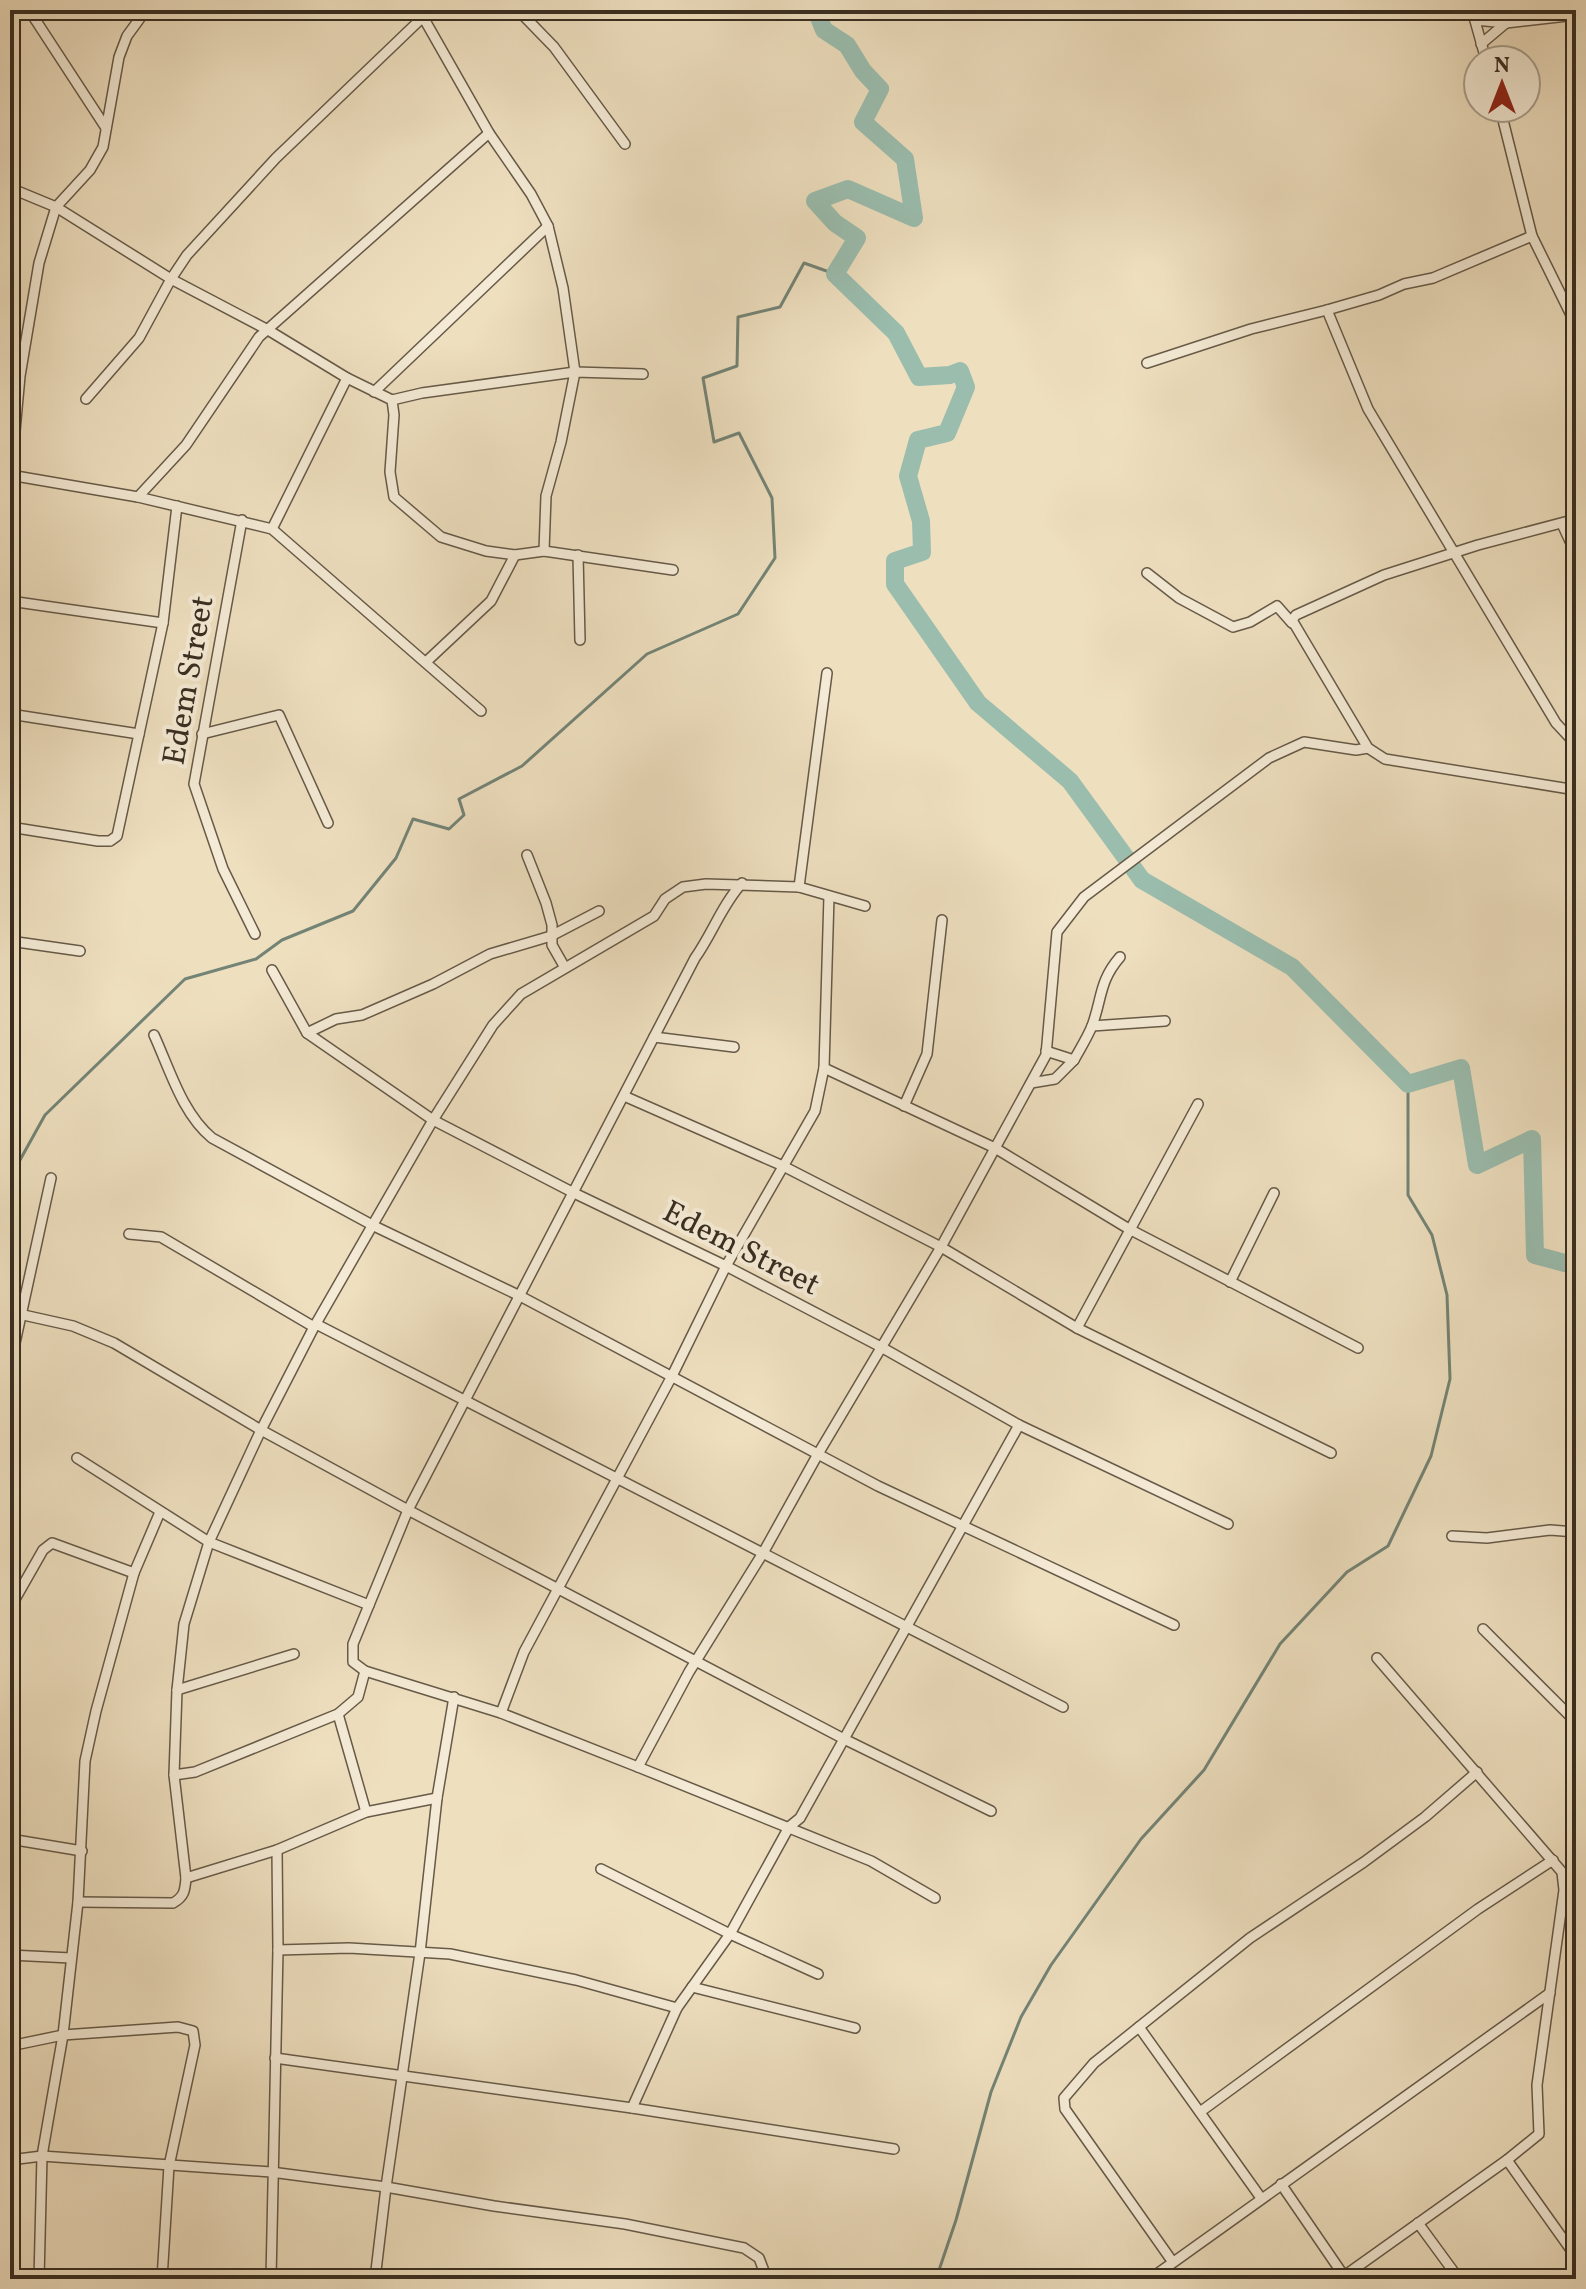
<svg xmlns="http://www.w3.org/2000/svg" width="1586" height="2289" viewBox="0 0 1586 2289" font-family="Vollkorn,serif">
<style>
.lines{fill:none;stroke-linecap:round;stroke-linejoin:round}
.stream{stroke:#738476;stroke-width:3}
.river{stroke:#9abdae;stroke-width:18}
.street-casing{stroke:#665a48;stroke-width:12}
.street{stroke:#f4ead5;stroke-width:9}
.labels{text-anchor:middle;stroke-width:8;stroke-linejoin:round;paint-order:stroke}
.street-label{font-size:32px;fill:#392e21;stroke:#f4ead5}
</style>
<rect width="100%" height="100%" fill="#eedfbf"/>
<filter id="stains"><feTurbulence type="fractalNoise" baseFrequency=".0025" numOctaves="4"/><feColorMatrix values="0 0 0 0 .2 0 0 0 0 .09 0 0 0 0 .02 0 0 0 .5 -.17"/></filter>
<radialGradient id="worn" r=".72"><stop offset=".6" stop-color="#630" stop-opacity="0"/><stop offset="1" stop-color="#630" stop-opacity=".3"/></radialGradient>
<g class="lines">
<g class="stream">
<polyline points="10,1178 45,1115 185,979 256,959 282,940 353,911 396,858 413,819 449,829 464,815 459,799 522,766 647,654 738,614 775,558 772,498 739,433 714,442 703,378 737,366 738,317 780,307 804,263 835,274"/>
<polyline points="936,2279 956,2220 991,2092 1021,2017 1051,1965 1141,1839 1204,1770 1280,1644 1347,1572 1388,1546 1431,1456 1450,1379 1447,1295 1432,1235 1408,1195 1408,1084"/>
</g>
<polyline class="river" points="816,10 824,30 847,45 863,71 880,89 863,122 905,159 914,218 848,189 815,201 835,223 857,238 835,274 896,333 919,377 950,375 960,371 966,387 947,433 918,440 908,476 921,521 922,552 895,561 895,584 978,703 1070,781 1142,880 1292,967 1408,1084 1461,1068 1477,1165 1532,1139 1535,1255 1576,1266"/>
<defs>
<g id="street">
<polyline points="29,10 106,128"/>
<polyline points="518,10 554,47 625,144"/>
<polyline points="1472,10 1486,60"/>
<polyline points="423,17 489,133 531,194 548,226 563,288 575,372 561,442 546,496 544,551"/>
<polyline points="1475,20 1506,23 1576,15"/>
<polyline points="1481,44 1506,23"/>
<polyline points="1500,108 1532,236 1576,325"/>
<polyline points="10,188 56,207 171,279 268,330 347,378 272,529"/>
<polyline points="1327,310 1368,409 1556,723 1570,738 1576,738"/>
<polyline points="1147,363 1251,329 1327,310 1379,295 1404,284 1433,278 1532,236"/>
<polyline points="347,378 392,400 394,415 390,472 394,497 441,537 486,551 515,555 544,551 673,570"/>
<polyline points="374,392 548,226"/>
<polyline points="86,399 139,338 171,279 187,255 276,158 423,17 437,10"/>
<polyline points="392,400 422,393 575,372 643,374"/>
<polyline points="10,475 138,497 272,529 481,711"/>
<polyline points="11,475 20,376 39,263 56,207 90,170 103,147 119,57 127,36 146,10"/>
<polyline points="138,497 186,445 259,337 489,133"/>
<polyline points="1576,519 1478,545 1384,575 1296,615 1292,620 1368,748 1385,759 1576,790"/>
<polyline points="242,520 194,784 223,869 255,934"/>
<polyline points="1562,524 1576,554"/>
<polyline points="578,555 580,640"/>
<polyline points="1147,573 1179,598 1233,627 1250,622 1277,606 1292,623"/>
<polyline points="10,601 163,623"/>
<polyline points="426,662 491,601 515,555"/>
<polyline points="10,714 139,734"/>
<polyline points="202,734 279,715 328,823"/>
<polyline points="10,827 98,841 110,841 117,836 163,623 177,506"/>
<polyline points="527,855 546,903 552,925 552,945 564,966"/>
<path d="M742 883C722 905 712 934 695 958L408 1510 353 1644V1662L365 1671 501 1713 638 1767 871 1861 935 1898"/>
<polyline points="799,887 827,673"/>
<polyline points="10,941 80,951"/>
<polyline points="272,970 307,1033 433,1120 574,1193 726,1266 881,1347 1019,1425 1228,1524"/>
<polyline points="1092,1026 1165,1021"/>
<polyline points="307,1033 336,1019 362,1015 433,984 490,954 551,936 599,911"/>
<path d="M154 1035C170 1070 182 1113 212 1138L374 1226 520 1296 878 1486 1174 1625"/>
<polyline points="654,1037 734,1047"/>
<path d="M1046 1051 1074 1060C1080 1049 1087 1038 1092 1026 1102 999 1099 981 1120 957"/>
<polyline points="824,1068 995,1148 1129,1229 1358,1348"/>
<polyline points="1031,1083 1055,1079 1074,1060"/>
<polyline points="624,1096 783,1166 941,1247 1077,1328 1331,1453"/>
<polyline points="904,1106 927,1054 942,920"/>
<polyline points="129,1234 161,1237 314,1327"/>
<polyline points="1230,1282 1274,1193"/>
<polyline points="10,1312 73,1326 114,1343 261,1430 408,1510 844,1739 991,1811"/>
<polyline points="316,1324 1063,1707"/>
<polyline points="1077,1328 1198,1104"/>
<polyline points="10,1366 51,1178"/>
<polyline points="77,1458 209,1542 369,1605"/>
<polyline points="1452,1536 1487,1538 1550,1530 1576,1532"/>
<polyline points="10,1608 43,1550 52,1543 134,1573"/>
<polyline points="1483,1629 1576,1722"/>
<polyline points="177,1690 294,1654"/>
<polyline points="501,1713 524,1652 672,1376 726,1266 815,1111 824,1068 829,896"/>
<polyline points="338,1714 366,1812"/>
<polyline points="638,1767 689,1672 763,1553 818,1454 941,1247 1046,1055 1057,932 1084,897 1269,758 1304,742 1356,750 1368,748"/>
<polyline points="174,1775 195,1772 338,1714 358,1697 365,1671"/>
<polyline points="10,1839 82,1851"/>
<polyline points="601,1869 730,1934 818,1974"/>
<polyline points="186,1878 277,1850 366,1812 437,1798"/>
<path d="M78 1902 173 1903C184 1897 185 1891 186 1878L174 1775 177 1690 184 1624 209 1542 261 1430 314 1327 433 1120 493 1025 521 994 654 916 665 899 683 887 706 884 799 887 865 906"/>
<polyline points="278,1950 349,1948 450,1954 576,1980 677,2008"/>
<polyline points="10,1955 71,1958"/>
<polyline points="692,1987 855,2028"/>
<polyline points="1139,2027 1261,2198"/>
<polyline points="10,2046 63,2035 178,2027 193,2031 195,2045 169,2166 162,2279"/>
<polyline points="275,2058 632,2108 894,2149"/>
<polyline points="632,2108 677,2008 730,1934 789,1827 800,1818 1019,1425"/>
<polyline points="1200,2112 1478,1909 1553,1860"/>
<polyline points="10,2160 42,2156 271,2172 386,2187 494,2206 625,2224 744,2248 759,2258 767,2279"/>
<polyline points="1507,2160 1576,2257"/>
<polyline points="1281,2184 1344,2276"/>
<polyline points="1418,2223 1459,2279"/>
<polyline points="1172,2261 1065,2109 1064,2098 1094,2063 1250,1938 1364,1862 1425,1817 1477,1772"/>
<polyline points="39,2279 42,2156 63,2035 78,1902 85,1761 96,1711 134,1573 160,1512"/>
<polyline points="271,2279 278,1950 277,1850"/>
<polyline points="375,2279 386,2187 420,1953 437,1798 454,1697"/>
<polyline points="1150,2279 1550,1993"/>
<polyline points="1340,2279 1507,2160 1539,2134 1537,2085 1564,1890 1562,1872 1377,1658"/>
</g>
</defs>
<use href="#street" class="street-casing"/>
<use href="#street" class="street"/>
</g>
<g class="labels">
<g class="street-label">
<text transform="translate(187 680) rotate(-80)" y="11">Edem Street</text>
<text transform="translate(742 1247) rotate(27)" y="11">Edem Street</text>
</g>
</g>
<rect width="1586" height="2289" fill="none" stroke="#eedfbf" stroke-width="40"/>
<rect x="12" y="12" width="1562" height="2265" fill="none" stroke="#392e21" stroke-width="4"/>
<rect x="20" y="20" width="1546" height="2249" fill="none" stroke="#392e21" stroke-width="2"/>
<g transform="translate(1502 84)"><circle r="38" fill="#f4ead5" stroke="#a99f8d" stroke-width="2"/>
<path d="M0-6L14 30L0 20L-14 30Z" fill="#8f2418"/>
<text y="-12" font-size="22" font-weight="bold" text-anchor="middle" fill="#392e21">N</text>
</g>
<rect width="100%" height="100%" filter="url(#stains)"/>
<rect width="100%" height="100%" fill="url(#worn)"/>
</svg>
